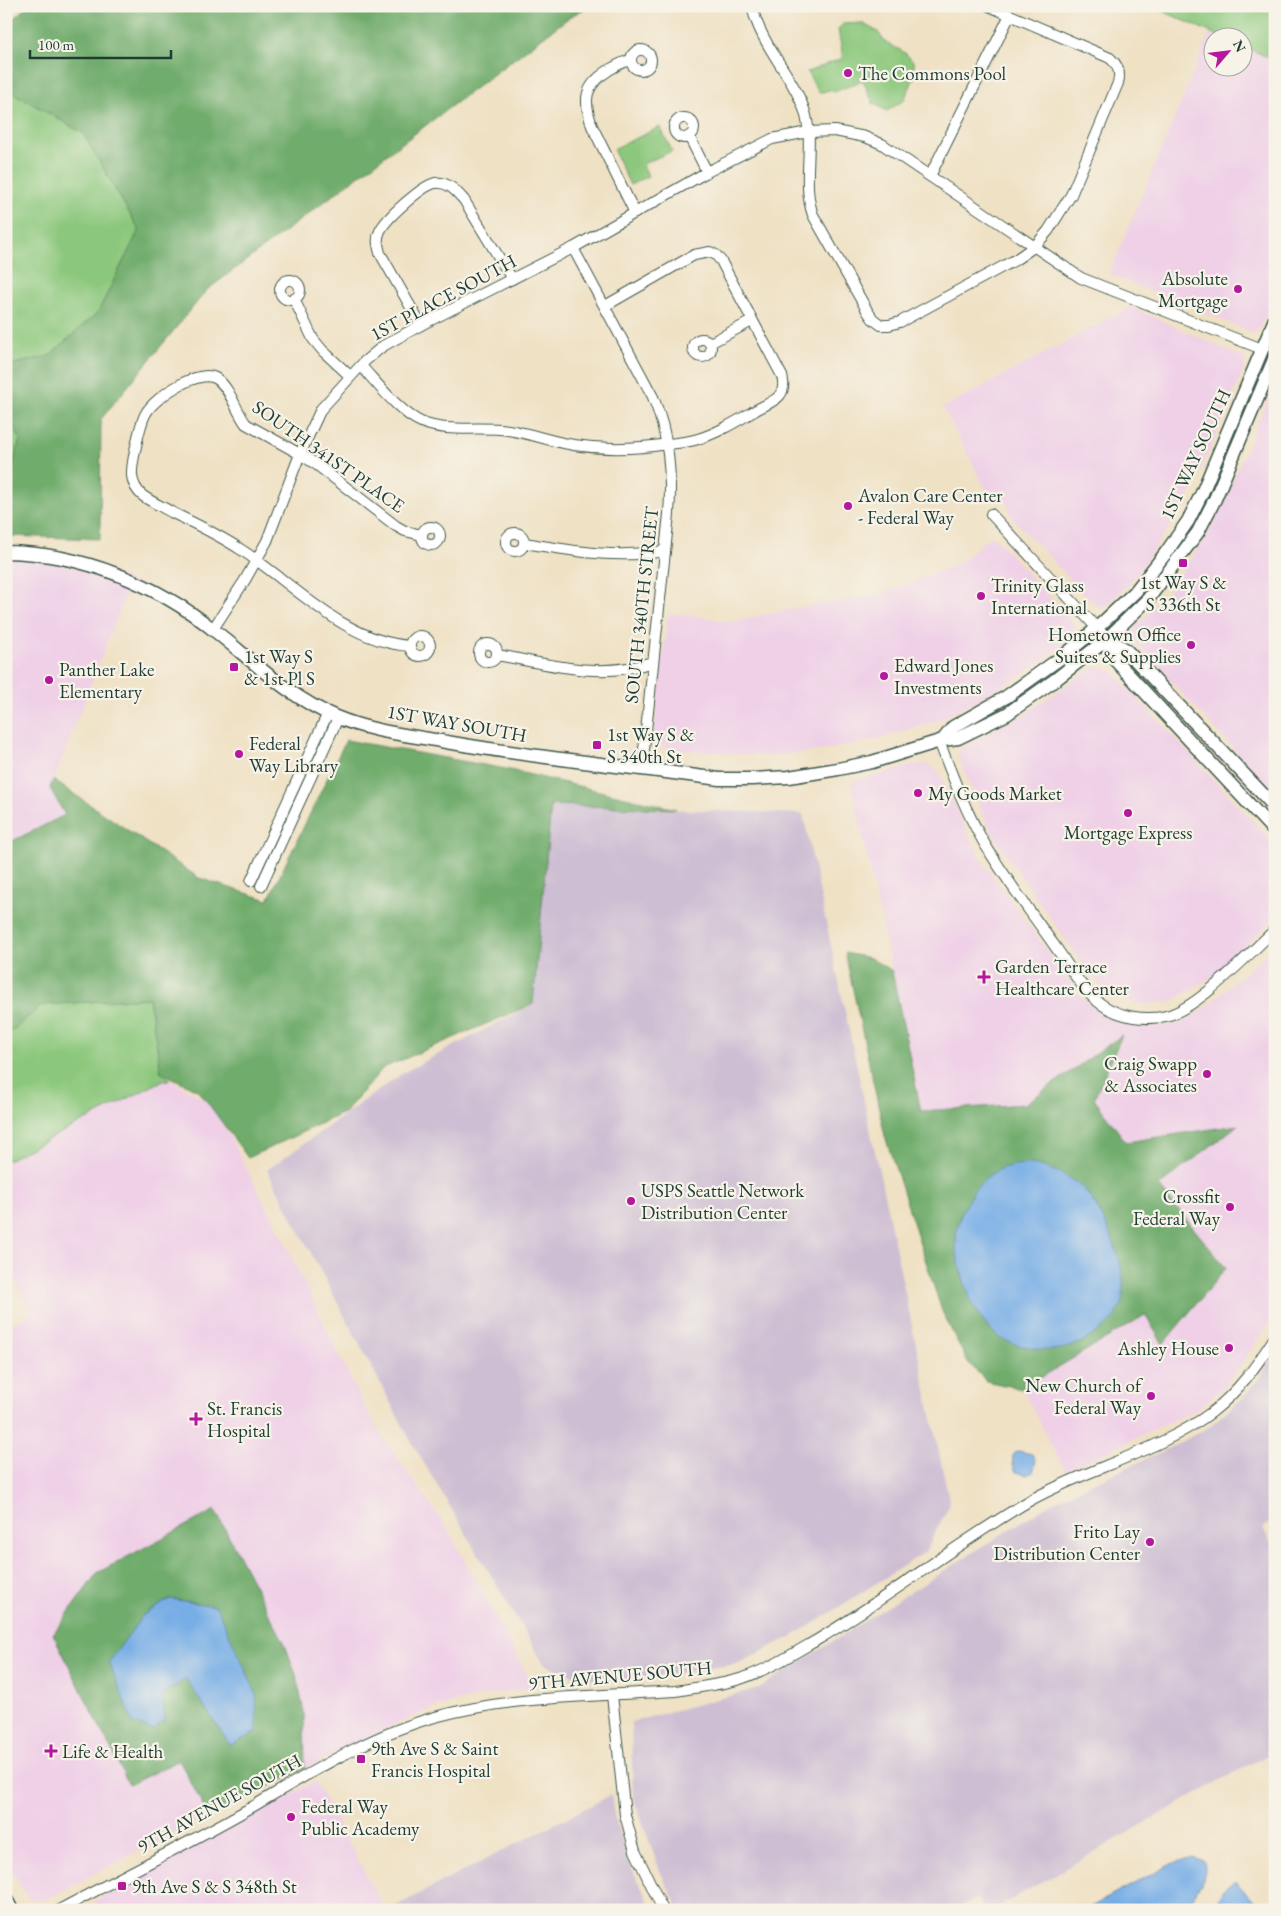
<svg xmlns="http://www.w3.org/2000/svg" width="1281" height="1916" viewBox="0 0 1281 1916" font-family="'EB Garamond',serif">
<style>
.built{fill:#efd0e7}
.industrial{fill:#cdbed3}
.green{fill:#8bc77c;stroke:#558258}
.forest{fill:#70ac6c;stroke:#487450;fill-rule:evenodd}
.water{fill:#78aee6;stroke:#4c768d}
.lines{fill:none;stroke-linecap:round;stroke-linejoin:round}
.minor-casing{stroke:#3e564a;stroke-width:12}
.major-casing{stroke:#3e564a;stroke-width:15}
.minor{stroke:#fff;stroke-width:10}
.major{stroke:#fff;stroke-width:12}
.poi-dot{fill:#b5179e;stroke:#f7f3e8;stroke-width:2}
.labels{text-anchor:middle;stroke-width:4.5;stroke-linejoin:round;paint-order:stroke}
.poi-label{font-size:19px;fill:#1f3d34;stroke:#f7f3e8;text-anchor:start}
.street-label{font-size:19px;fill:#1f3d34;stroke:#f7f3e8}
</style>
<rect width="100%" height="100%" fill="#f7f3e8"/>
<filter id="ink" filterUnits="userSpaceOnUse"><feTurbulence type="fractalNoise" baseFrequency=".02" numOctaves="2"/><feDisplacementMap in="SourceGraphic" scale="10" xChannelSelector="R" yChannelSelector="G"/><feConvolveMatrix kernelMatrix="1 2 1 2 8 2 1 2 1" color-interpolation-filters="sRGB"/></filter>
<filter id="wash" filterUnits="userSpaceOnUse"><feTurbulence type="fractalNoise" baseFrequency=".0096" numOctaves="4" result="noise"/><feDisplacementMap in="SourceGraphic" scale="20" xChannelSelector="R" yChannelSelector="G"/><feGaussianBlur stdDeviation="1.12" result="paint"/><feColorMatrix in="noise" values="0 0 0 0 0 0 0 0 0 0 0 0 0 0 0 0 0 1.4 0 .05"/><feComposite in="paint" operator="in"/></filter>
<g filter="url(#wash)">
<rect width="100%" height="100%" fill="#efe1c4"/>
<g class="built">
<polygon points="1210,33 1221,37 1214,38 1214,68 1244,68 1244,47 1275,60 1275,293 1260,329 1254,333 1109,274"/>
<polygon points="1131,307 1244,358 1245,367 1192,491 1183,505 1158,544 1132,580 1108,605 1101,608 1095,605 1011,517 1005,499 996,494 988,493 943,408"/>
<polygon points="1275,383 1275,794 1135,642 1134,628 1165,597 1214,523"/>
<polygon points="991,537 995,537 1077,628 1074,636 1044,660 999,689 937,721 869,741 824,750 783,755 750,755 666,748 656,743 654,735 668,615 672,614 687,615 733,622 775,612 879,595 953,566 962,561 987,538"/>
<polygon points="6,552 131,580 51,787 65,815 6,844"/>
<polygon points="1093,667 1104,667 1113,672 1275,845 1275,918 1211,978 1172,1001 1152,1004 1136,1003 1119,997 1105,989 1093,978 1002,849 990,830 959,760 959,751 964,746 1023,715"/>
<polygon points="918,764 930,765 939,773 982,861 1081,997 1102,1013 1127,1024 1153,1027 1183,1022 1205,1008 1275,946 1275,1314 1235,1373 1221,1389 1197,1409 1065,1471 1022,1389 1145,1315 1163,1344 1226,1269 1159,1186 1236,1125 1126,1142 1094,1099 1121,1036 1025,1104 921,1111 915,1077 851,782"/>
<polygon points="170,1079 213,1105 279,1230 361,1400 383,1438 447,1528 534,1687 485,1695 436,1707 388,1728 305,1769 304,1712 291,1660 284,1642 215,1511 130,1785 179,1760 208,1815 44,1900 37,1901 28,1898 24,1893 6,1859 6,1328 32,1313 6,1264 6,1161 158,1083"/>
<polygon points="315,1781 385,1910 83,1910 115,1889"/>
</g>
<g class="industrial">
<polygon points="551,805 803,814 950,1504 925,1552 800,1632 737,1664 616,1682 577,1677 544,1664 412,1443 267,1170 403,1073 533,1004"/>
<polygon points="1272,1357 1275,1359 1275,1520 1263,1528 1275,1550 1275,1752 1222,1779 993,1910 984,1910 978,1898 955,1910 679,1910 660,1871 633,1797 631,1722 759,1688 1056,1500 1170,1448 1207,1428 1243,1398 1257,1381"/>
<polygon points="611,1795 617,1824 630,1865 653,1910 388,1910"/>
</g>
<g class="green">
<polygon points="1151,6 1275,6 1275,60 1244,47 1244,38 1221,37"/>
<polygon points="862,23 878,32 884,41 905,53 914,62 914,78 904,100 887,111 873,103 863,80 835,92 829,90 819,93 807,72 843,58 838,29 843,24"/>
<polygon points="6,89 83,133 139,230 98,312 49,356 6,366"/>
<polygon points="660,127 672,151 643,164 648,176 630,185 613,149"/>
<polygon points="6,410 20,439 6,490"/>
<polygon points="149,998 161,1072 170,1079 158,1083 6,1161 6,1036 42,1005"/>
</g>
<g class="forest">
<polygon points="28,6 590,6 571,16 207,290 101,419 100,539 6,536 6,490 20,439 6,410 6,366 49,356 98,312 139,230 83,133 6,89 6,22 11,21"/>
<polygon points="346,740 506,769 676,809 551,805 533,1004 383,1068 345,1112 248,1158 199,1091 161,1072 149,998 42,1005 6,1036 6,844 65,815 50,788 53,780 199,878 268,900"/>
<path d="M845 953 870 958 892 971 921 1111 1025 1104 1122 1035 1094 1099 1126 1142 1238 1125 1159 1186 1226 1268 1163 1344 1145 1315 1022 1389 986 1381 967 1361 942 1311 885 1136ZM982 1183 1087 1192C1109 1223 1121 1257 1123 1295L974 1306C961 1278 948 1242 962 1212 967 1202 975 1192 982 1183Z"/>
<path d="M215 1510 284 1642 296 1675 304 1712 305 1769 208 1815 179 1760 129 1785 53 1634 97 1573ZM170 1599 216 1606 230 1745 186 1679 162 1694 143 1615Z"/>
</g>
<g class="water">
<path d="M1032 1164C1047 1167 1064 1173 1077 1183 1103 1204 1135 1278 1119 1310 1112 1324 1098 1332 1085 1340 1067 1350 1047 1353 1027 1347 1018 1345 1009 1343 1002 1339 984 1328 972 1306 966 1287 961 1271 955 1255 956 1239 956 1214 976 1181 998 1170 1009 1165 1020 1164 1032 1164Z"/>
<path d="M1019 1451 1032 1454 1036 1461 1033 1472 1027 1475 1016 1472C1013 1465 1011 1461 1014 1453Z"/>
<polygon points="170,1599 216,1606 256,1693 257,1732 230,1745 186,1679 162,1694 165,1719 153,1730 133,1723 109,1662 143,1615"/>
<path d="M1193 1857 1204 1861C1209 1879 1193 1894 1185 1910H1085L1171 1864Z"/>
<polygon points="1235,1881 1262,1910 1213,1910 1221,1893"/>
</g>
</g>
<g filter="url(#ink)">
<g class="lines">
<defs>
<g id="minor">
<path d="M752 6C760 45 793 75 805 112 815 145 801 182 813 215L868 312 873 319 881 325H889L900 322 1015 260 1035 246 1048 231 1071 195 1118 83C1121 72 1118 65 1110 58L989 6"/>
<circle cx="641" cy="60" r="10"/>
<path d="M630 60C622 62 616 66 609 70 584 86 583 99 592 126L635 213"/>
<circle cx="684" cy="128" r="10"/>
<polyline points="689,136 707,172"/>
<polyline points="930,176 1010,15"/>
<path d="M573 248 653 397C669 436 672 473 669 514L642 768"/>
<circle cx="290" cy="290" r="10"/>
<polyline points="294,299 313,339 323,351 350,376"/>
<path d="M421 325 380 253C378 245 376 239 380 231 386 218 422 186 435 183 448 181 457 192 464 200L512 279"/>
<circle cx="702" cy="348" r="9"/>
<polyline points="710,343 752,321"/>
<path d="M361 366C377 383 400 413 421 422 446 433 481 426 508 430 530 433 552 442 574 445 607 450 636 449 668 444 678 443 689 442 698 439 718 433 737 421 756 410 772 401 788 398 782 376L721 261 716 255 710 252 694 255 605 306"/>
<polyline points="991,514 1107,639"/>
<circle cx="431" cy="536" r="9"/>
<circle cx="515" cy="542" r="9"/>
<path d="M524 543C575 551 614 559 665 551"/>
<polyline points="213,629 245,580 267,541 300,454 321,409 365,361 383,346 421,325 573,248 707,172 772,139 808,132 835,131 865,137 882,144 1081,278 1262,349"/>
<circle cx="420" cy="646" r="10"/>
<circle cx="488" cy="653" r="9"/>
<path d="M410 646C342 641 294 583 240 549 219 535 196 524 173 513 163 507 153 503 143 496 137 491 133 485 132 476 131 465 140 423 146 413 155 397 200 367 217 379 230 388 236 411 246 424L300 454 317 465 396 526 405 531 422 535"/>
<path d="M497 655C549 664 601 680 652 662"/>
<path d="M939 741C952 775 965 810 983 841 1004 877 1030 911 1054 945 1068 964 1081 989 1101 1004 1119 1017 1145 1021 1166 1016 1199 1008 1248 954 1275 930"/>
<polyline points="251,881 328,713"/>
<polyline points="261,886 338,718"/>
<polyline points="612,1695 625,1815 635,1851 663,1910"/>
<path d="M59 1910C123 1876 189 1843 252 1807 310 1773 370 1735 435 1717 510 1696 598 1696 676 1691 697 1687 722 1685 743 1678 769 1669 793 1654 817 1640 889 1597 956 1544 1029 1501 1087 1468 1159 1452 1212 1412 1239 1391 1257 1365 1275 1337"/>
</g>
<g id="major">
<path d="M6 552C81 553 157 584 215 631 254 662 290 698 336 717 369 731 407 735 441 741 533 758 627 766 719 779H753L789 777 838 769 872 762 943 740 958 738 1007 714 1055 680 1107 639 1148 599 1198 532 1215 499 1275 357"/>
<polyline points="1107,639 1115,660 1275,832"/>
<polyline points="1107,639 1125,649 1275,807"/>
<polyline points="943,740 953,727 1006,697 1066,654 1097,628 1135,592 1165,554 1188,521 1202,493 1275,319"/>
<polyline points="6,1899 12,1910"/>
</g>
</defs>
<use href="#minor" class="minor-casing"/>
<use href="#major" class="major-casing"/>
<use href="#minor" class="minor"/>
<use href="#major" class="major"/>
</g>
</g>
<g class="poi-dot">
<circle cx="848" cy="73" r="5"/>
<circle cx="1238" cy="289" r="5"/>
<circle cx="848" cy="506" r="5"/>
<rect x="1178" y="558" width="10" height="10" rx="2.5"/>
<circle cx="981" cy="596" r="5"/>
<circle cx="1191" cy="645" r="5"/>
<rect x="229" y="662" width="10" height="10" rx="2.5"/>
<circle cx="884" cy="676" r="5"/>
<circle cx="49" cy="680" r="5"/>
<rect x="592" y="740" width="10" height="10" rx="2.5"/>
<circle cx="239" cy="754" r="5"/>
<circle cx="918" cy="793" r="5"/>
<circle cx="1128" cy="813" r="5"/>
<path d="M981.5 969.5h5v5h5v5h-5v5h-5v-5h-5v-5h5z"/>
<circle cx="1207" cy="1074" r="5"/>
<circle cx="631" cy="1201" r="5"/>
<circle cx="1230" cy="1207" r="5"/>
<circle cx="1229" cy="1348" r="5"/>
<circle cx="1151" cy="1396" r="5"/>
<path d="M193.5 1411.5h5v5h5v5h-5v5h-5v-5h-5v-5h5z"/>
<circle cx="1150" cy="1542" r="5"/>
<path d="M48.5 1743.5h5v5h5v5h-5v5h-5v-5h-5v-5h5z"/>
<rect x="356" y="1754" width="10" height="10" rx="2.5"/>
<circle cx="291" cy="1817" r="5"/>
<rect x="117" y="1881" width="10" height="10" rx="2.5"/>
</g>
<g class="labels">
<g class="poi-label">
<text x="858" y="80">The Commons Pool</text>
<text x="1228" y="285" text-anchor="end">Absolute<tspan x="1228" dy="22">Mortgage</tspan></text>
<text x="858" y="502">Avalon Care Center<tspan x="858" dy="22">- Federal Way</tspan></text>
<text x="1183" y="589" text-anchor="middle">1st Way S &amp;<tspan x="1183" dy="22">S 336th St</tspan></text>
<text x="991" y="592">Trinity Glass<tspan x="991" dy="22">International</tspan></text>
<text x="1181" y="641" text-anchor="end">Hometown Office<tspan x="1181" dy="22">Suites &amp; Supplies</tspan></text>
<text x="244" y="663">1st Way S<tspan x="244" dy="22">&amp; 1st Pl S</tspan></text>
<text x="894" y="672">Edward Jones<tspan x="894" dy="22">Investments</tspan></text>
<text x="59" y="676">Panther Lake<tspan x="59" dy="22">Elementary</tspan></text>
<text x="607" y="741">1st Way S &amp;<tspan x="607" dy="22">S 340th St</tspan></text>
<text x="249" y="750">Federal<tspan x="249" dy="22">Way Library</tspan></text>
<text x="928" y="800">My Goods Market</text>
<text x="1128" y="839" text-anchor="middle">Mortgage Express</text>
<text x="995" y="973">Garden Terrace<tspan x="995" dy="22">Healthcare Center</tspan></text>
<text x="1197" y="1070" text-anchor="end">Craig Swapp<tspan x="1197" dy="22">&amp; Associates</tspan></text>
<text x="641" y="1197">USPS Seattle Network<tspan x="641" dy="22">Distribution Center</tspan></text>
<text x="1220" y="1203" text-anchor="end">Crossfit<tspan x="1220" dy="22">Federal Way</tspan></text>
<text x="1219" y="1355" text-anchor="end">Ashley House</text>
<text x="1141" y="1392" text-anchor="end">New Church of<tspan x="1141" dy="22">Federal Way</tspan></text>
<text x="207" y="1415">St. Francis<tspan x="207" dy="22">Hospital</tspan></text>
<text x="1140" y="1538" text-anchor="end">Frito Lay<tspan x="1140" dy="22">Distribution Center</tspan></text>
<text x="371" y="1755">9th Ave S &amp; Saint<tspan x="371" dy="22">Francis Hospital</tspan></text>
<text x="62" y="1758">Life &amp; Health</text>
<text x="301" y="1813">Federal Way<tspan x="301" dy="22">Public Academy</tspan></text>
<text x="132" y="1893">9th Ave S &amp; S 348th St</text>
</g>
<g class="street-label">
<text transform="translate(443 297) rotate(-28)" y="7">1ST PLACE SOUTH</text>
<text transform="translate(1195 454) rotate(-65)" y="7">1ST WAY SOUTH</text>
<text transform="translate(329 456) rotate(35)" y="7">SOUTH 341ST PLACE</text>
<text transform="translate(641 605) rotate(-84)" y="7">SOUTH 340TH STREET</text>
<text transform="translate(457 723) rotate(10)" y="7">1ST WAY SOUTH</text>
<text transform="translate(620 1675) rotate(-5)" y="7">9TH AVENUE SOUTH</text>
<text transform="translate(219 1803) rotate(-29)" y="7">9TH AVENUE SOUTH</text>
</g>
</g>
<rect width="1281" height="1916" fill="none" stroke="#f7f3e8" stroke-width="25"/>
<g transform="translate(1228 52) rotate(62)"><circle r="24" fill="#f7f3e8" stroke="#a1aaa0"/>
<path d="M0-4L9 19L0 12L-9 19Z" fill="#b5179e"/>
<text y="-8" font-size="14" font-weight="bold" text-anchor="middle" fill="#1f3d34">N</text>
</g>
<path d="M30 50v8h141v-8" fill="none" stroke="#1f3d34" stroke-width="2.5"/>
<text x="38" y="50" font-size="15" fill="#1f3d34" stroke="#f7f3e8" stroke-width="4" paint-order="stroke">100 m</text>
</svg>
